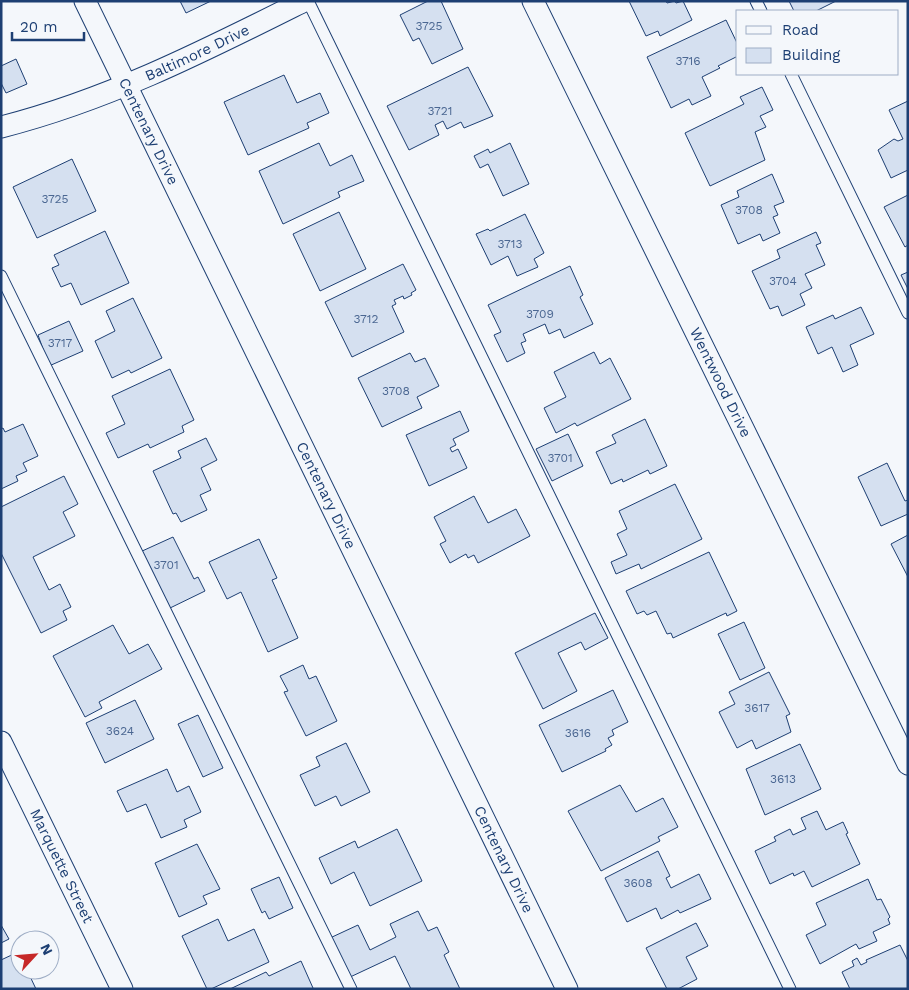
<svg xmlns="http://www.w3.org/2000/svg" width="909" height="990" viewBox="0 0 909 990" font-family="'Work Sans',sans-serif">
<style>
.building{fill:#d5e0f0;stroke:#1d3f73}
.lines{fill:none;stroke-linecap:round;stroke-linejoin:round}
.service-casing{stroke:#1d3f73;stroke-width:13}
.minor-casing{stroke:#1d3f73;stroke-width:23}
.service{stroke:#f4f7fb;stroke-width:11}
.minor{stroke:#f4f7fb;stroke-width:21}
.labels{text-anchor:middle;stroke-width:4;stroke-linejoin:round;paint-order:stroke}
.number-label{font-size:12px;fill:#4b6792}
.street-label{font-size:15px;fill:#1d3f73;stroke:#f4f7fb}
</style>
<rect width="100%" height="100%" fill="#f4f7fb"/>
<g class="building">
<polygon points="180,1 211,1 186,13"/>
<polygon points="428,1 441,1 463,49 432,64 419,38 413,41 400,15"/>
<polygon points="629,1 666,1 667,3 675,1 676,3 683,1 692,20 660,36 658,31 646,36"/>
<polygon points="789,1 836,1 816,11 794,11"/>
<polygon points="726,20 738,45 738,56 718,66 720,68 702,77 711,96 692,105 689,99 671,108 647,57"/>
<polygon points="16,59 27,84 6,93 1,83 1,66"/>
<polygon points="468,67 493,116 464,128 461,122 447,129 443,121 435,125 439,135 409,150 387,106"/>
<polygon points="284,75 297,103 320,93 329,113 307,123 309,128 248,155 224,102"/>
<polygon points="762,87 773,110 760,116 766,127 755,132 765,160 710,186 685,133 744,104 740,97"/>
<polygon points="908,101 908,170 891,178 878,150 894,139 898,141 903,139 889,110"/>
<polygon points="319,143 330,166 352,155 364,181 338,192 340,197 283,224 259,171"/>
<polygon points="510,143 529,184 503,196 488,164 480,168 474,156 488,149 490,153"/>
<polygon points="72,159 96,211 37,238 13,187"/>
<polygon points="772,174 784,202 774,206 778,215 773,217 780,233 763,241 760,234 738,244 721,205 739,197 737,191"/>
<polygon points="908,195 908,245 905,247 884,207"/>
<polygon points="339,212 366,269 320,291 293,234"/>
<polygon points="525,214 544,253 534,259 538,267 517,276 508,256 491,265 476,234 488,229 490,231"/>
<polygon points="105,231 129,283 81,305 71,283 61,287 52,268 59,265 54,255"/>
<polygon points="816,232 821,243 816,245 825,265 805,274 812,288 800,294 805,305 782,316 778,306 770,309 752,271 780,258 777,250"/>
<polygon points="403,264 416,290 411,293 412,295 404,299 403,296 394,300 396,304 392,306 404,332 352,357 325,302"/>
<polygon points="570,266 583,295 580,297 593,324 564,338 560,329 549,334 545,324 523,334 526,341 521,343 525,353 507,362 494,335 501,332 488,305"/>
<polygon points="908,272 908,289 901,275"/>
<polygon points="133,298 162,358 131,373 129,370 112,378 95,341 115,331 106,311"/>
<polygon points="861,307 874,334 850,345 858,365 843,372 832,347 818,354 806,327 833,315 835,319"/>
<polygon points="69,321 83,351 49,366 38,335"/>
<polygon points="594,352 600,364 610,358 631,399 577,426 575,423 556,433 544,408 566,397 554,372"/>
<polygon points="410,353 415,362 425,358 439,386 417,397 422,408 382,427 358,378"/>
<polygon points="170,369 194,420 182,426 184,432 150,448 148,444 118,458 106,433 125,424 112,396"/>
<polygon points="460,411 469,431 453,439 456,445 450,448 452,452 458,449 467,468 429,486 406,435"/>
<polygon points="645,419 667,466 650,474 648,470 623,482 622,479 611,484 596,452 616,443 612,435"/>
<polygon points="23,424 38,456 23,463 27,471 16,476 18,481 1,489 1,429 3,428 5,432"/>
<polygon points="568,434 583,466 552,481 536,449"/>
<polygon points="206,438 217,460 201,468 211,490 200,495 207,510 181,522 176,513 173,514 153,471 181,458 178,451"/>
<polygon points="887,463 905,501 908,500 908,514 881,526 858,477"/>
<polygon points="64,476 78,504 63,512 75,536 33,557 49,590 60,584 71,607 63,611 67,620 41,633 1,553 1,507"/>
<polygon points="675,484 702,539 641,569 639,564 616,574 611,562 627,555 617,534 627,529 619,511"/>
<polygon points="474,496 488,523 516,509 530,536 478,563 474,555 468,558 466,554 450,563 440,544 446,541 434,517"/>
<polygon points="908,535 908,577 891,544"/>
<polygon points="173,537 194,579 198,577 205,591 168,609 140,552"/>
<polygon points="259,539 277,578 272,580 298,638 268,652 241,592 227,599 209,562"/>
<polygon points="709,552 737,611 727,616 726,613 673,638 671,633 667,634 656,611 647,615 644,611 637,614 626,591"/>
<polygon points="595,613 608,638 585,650 581,642 558,653 577,691 543,709 515,653"/>
<polygon points="744,622 765,668 740,680 718,634"/>
<polygon points="113,625 129,654 148,644 162,669 99,702 102,708 85,717 53,656"/>
<polygon points="303,665 309,679 316,676 337,721 306,736 284,692 288,691 280,676"/>
<polygon points="769,672 790,714 786,716 791,732 756,749 752,740 737,748 719,712 735,704 729,692"/>
<polygon points="613,690 628,722 612,730 614,735 608,738 612,745 605,749 606,751 562,772 539,725"/>
<polygon points="135,700 154,739 105,763 86,723"/>
<polygon points="198,715 223,768 203,777 178,724"/>
<polygon points="346,743 370,792 341,806 336,796 315,806 300,775 320,766 316,757"/>
<polygon points="800,744 821,789 765,815 746,769"/>
<polygon points="167,769 177,792 189,786 201,812 184,820 187,827 161,838 146,804 127,812 117,791"/>
<polygon points="620,785 636,812 663,798 678,827 658,837 660,841 601,871 568,811"/>
<polygon points="817,811 826,830 843,822 848,833 846,834 860,864 812,887 804,871 794,876 793,873 770,884 755,851 776,841 774,837 790,829 793,835 806,829 801,818"/>
<polygon points="397,829 422,881 370,906 354,872 331,884 319,858 355,841 358,848"/>
<polygon points="197,844 220,889 203,896 207,904 179,917 155,863"/>
<polygon points="658,851 670,876 666,878 671,888 699,874 711,899 680,913 678,910 661,919 656,908 627,922 605,878"/>
<polygon points="279,877 293,908 269,919 265,911 262,913 251,889"/>
<polygon points="868,879 877,900 881,899 890,917 888,919 890,924 873,932 877,941 859,949 856,944 820,964 806,935 826,925 816,903"/>
<polygon points="418,911 428,931 437,927 449,952 444,955 460,989 411,989 395,956 348,978 330,938 358,925 370,950 396,937 390,924"/>
<polygon points="218,919 228,941 254,929 269,962 211,989 207,989 182,936"/>
<polygon points="696,923 708,946 686,957 697,979 678,989 667,989 646,948"/>
<polygon points="1,925 9,939 1,943"/>
<polygon points="900,945 908,961 908,989 850,989 842,972 854,966 852,961 857,958 861,965 867,962 866,960"/>
<polygon points="18,952 20,956 20,970 27,970 36,989 1,989 1,960"/>
<polygon points="301,961 313,988 312,989 230,989 266,972 269,976"/>
</g>
<g class="lines">
<defs>
<g id="service">
<polyline points="308,1 790,989"/>
<polyline points="756,1 761,11"/>
<polyline points="791,74 908,313"/>
<polyline points="1,276 351,989"/>
</g>
<g id="minor">
<path id="s1" d="M85 1 567 989"/>
<path id="s2" d="M533 1 908 764"/>
<path id="s3" d="M1 127C108 100 206 50 304 1"/>
<path id="s4" d="M1 742 122 989"/>
</g>
</defs>
<use href="#service" class="service-casing"/>
<use href="#minor" class="minor-casing"/>
<use href="#service" class="service"/>
<use href="#minor" class="minor"/>
</g>
<g class="labels">
<g class="number-label">
<text x="429" y="30">3725</text>
<text x="688" y="65">3716</text>
<text x="440" y="115">3721</text>
<text x="55" y="203">3725</text>
<text x="749" y="214">3708</text>
<text x="510" y="248">3713</text>
<text x="783" y="285">3704</text>
<text x="540" y="318">3709</text>
<text x="366" y="323">3712</text>
<text x="60" y="347">3717</text>
<text x="396" y="395">3708</text>
<text x="560" y="462">3701</text>
<text x="166" y="569">3701</text>
<text x="757" y="712">3617</text>
<text x="120" y="735">3624</text>
<text x="578" y="737">3616</text>
<text x="783" y="783">3613</text>
<text x="638" y="887">3608</text>
</g>
<g class="street-label">
<text dy="5" stroke="none"><textPath href="#s3" startOffset="210">Baltimore Drive</textPath></text>
<text dy="5" stroke="none"><textPath href="#s1" startOffset="145">Centenary Drive</textPath></text>
<text dy="5" stroke="none"><textPath href="#s2" startOffset="425">Wentwood Drive</textPath></text>
<text dy="5" stroke="none"><textPath href="#s1" startOffset="550">Centenary Drive</textPath></text>
<text dy="5" stroke="none"><textPath href="#s1" startOffset="955">Centenary Drive</textPath></text>
<text dy="5" stroke="none"><textPath href="#s4" startOffset="138">Marquette Street</textPath></text>
</g>
</g>
<rect width="909" height="990" fill="none" stroke="#1d3f73" stroke-width="5"/>
<rect x="736" y="10" width="162" height="65" fill="#f4f7fb" stroke="#9eadc5"/>
<rect x="746" y="26" width="25" height="8" fill="#f4f7fb" stroke="#9eadc5"/>
<text x="782" y="35" font-size="15" fill="#1d3f73">Road</text>
<rect x="746" y="48" width="25" height="15" fill="#d5e0f0" stroke="#9eadc5"/>
<text x="782" y="60" font-size="15" fill="#1d3f73">Building</text>
<g transform="translate(35 955) rotate(64)"><circle r="24" fill="#f4f7fb" stroke="#9eadc5"/>
<path d="M0-4L9 19L0 12L-9 19Z" fill="#c62828"/>
<text y="-8" font-size="14" font-weight="bold" text-anchor="middle" fill="#1d3f73">N</text>
</g>
<path d="M12 32v8h72v-8" fill="none" stroke="#1d3f73" stroke-width="2.5"/>
<text x="20" y="32" font-size="15" fill="#1d3f73" stroke="#f4f7fb" stroke-width="4" paint-order="stroke">20 m</text>
</svg>
